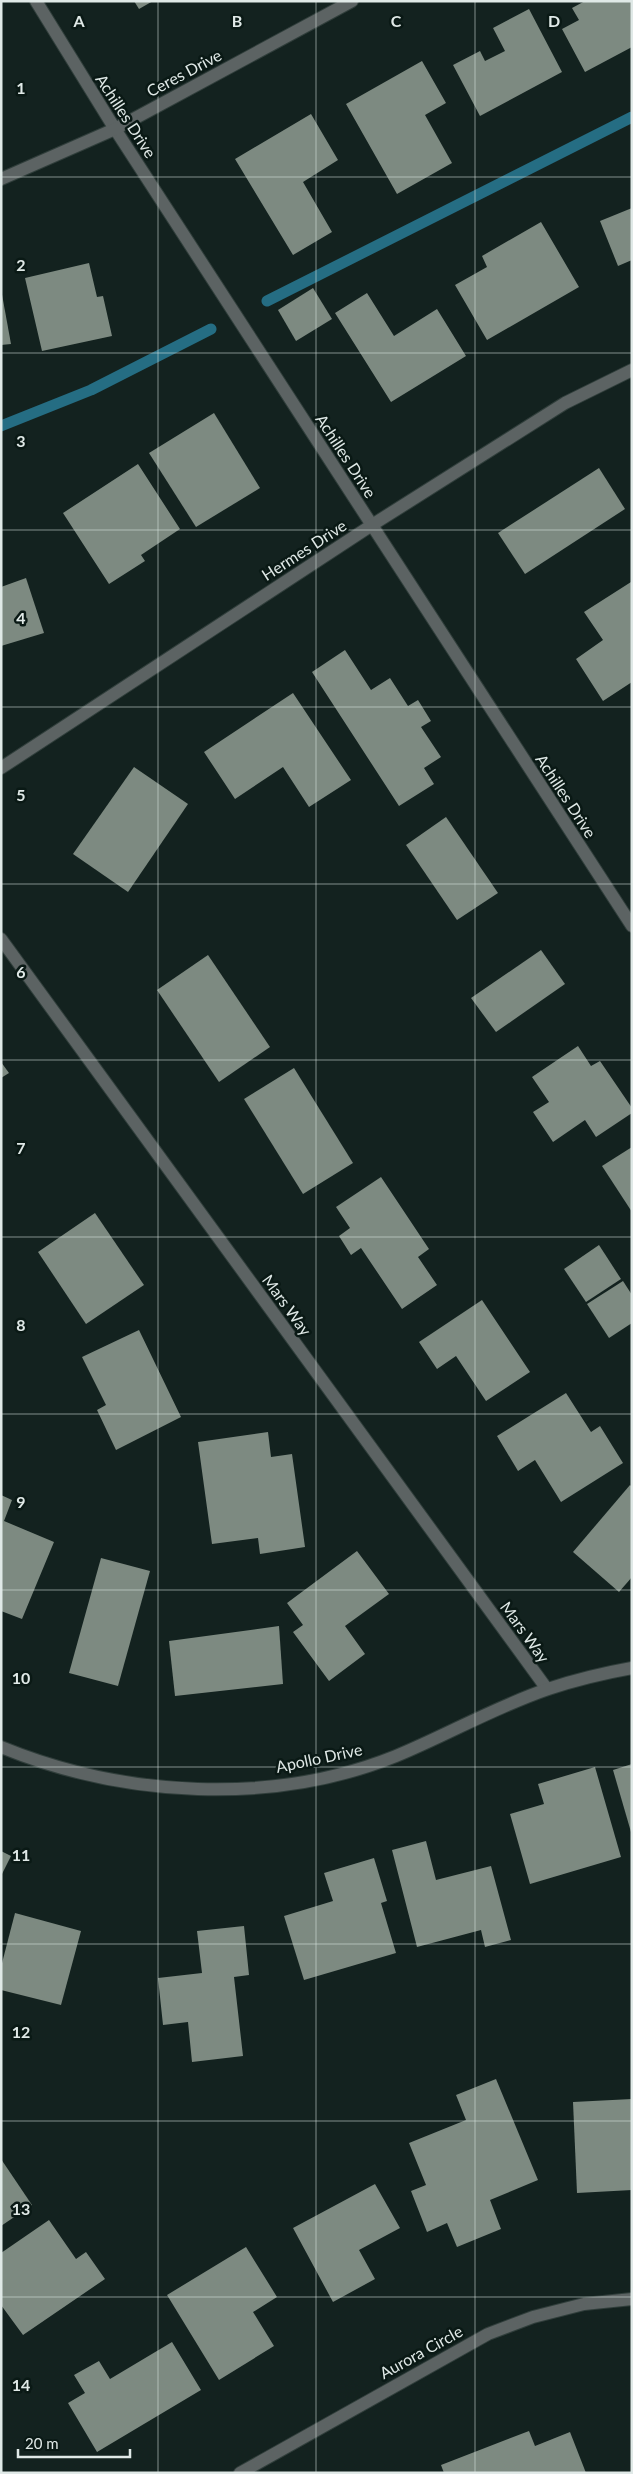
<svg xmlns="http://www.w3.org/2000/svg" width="633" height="2474" viewBox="0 0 633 2474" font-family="Lato,sans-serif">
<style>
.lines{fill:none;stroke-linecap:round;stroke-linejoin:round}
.stream{stroke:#256d83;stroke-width:11}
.building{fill:#7d8a81}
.street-casing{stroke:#303e3b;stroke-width:14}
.street{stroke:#5c6363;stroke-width:12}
.grid{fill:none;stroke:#e0e9e7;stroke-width:1;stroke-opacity:0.55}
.labels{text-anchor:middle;stroke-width:5;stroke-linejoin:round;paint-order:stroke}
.street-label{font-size:16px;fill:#e0e9e7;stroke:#0a1915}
.grid-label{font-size:16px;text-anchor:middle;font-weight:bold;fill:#e0e9e7;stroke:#0a1915;stroke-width:5;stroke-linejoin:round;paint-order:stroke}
</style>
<rect width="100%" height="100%" fill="#13221f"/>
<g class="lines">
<g class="stream">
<polyline points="267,301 632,117"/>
<polyline points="1,426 91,390 211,329"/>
</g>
</g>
<g class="building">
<polygon points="134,1 153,1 139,9"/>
<polygon points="585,1 632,1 632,47 585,72 562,29 579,20 572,8"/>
<polygon points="529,9 562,72 480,116 453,65 480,51 485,61 505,51 493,28"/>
<polygon points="422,61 446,103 425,115 452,163 397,194 346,104"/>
<polygon points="311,114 338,160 303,182 332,232 293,255 235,159"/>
<polygon points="632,208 632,260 618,266 600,221"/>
<polygon points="541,222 579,287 487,340 455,285 487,267 482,256"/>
<polygon points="89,263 97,297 103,296 112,336 42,351 25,278"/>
<polygon points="313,288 332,319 296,341 278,310"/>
<polygon points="1,289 11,344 1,345"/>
<polygon points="367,293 394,336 437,309 466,356 391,402 335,313"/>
<polygon points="214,413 260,488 196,527 149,453"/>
<polygon points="138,464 180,529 141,555 145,561 109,584 63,513"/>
<polygon points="599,468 625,509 525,574 498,533"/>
<polygon points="26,578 44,633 1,646 1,587"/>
<polygon points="631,582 632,682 603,701 576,659 603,640 584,612"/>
<polygon points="345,650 371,690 390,678 408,706 418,700 431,721 421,727 441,757 424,768 434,784 399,806 312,672"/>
<polygon points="293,693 351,780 309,807 283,767 235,799 204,752"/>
<polygon points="134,767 188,804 128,892 73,854"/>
<polygon points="446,817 498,893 457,920 406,845"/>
<polygon points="541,950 565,984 496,1032 471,998"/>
<polygon points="208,955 270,1047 219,1082 157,990"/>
<polygon points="578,1046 591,1066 600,1061 632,1108 632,1113 596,1137 585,1120 553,1142 533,1112 549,1102 532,1077"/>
<polygon points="1,1062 9,1073 1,1078"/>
<polygon points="294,1068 353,1163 303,1194 244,1099"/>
<polygon points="632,1147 632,1212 602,1166"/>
<polygon points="381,1177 429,1249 418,1257 437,1285 402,1309 361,1248 351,1255 339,1236 350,1228 336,1207"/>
<polygon points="95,1213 144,1285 86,1324 38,1252"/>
<polygon points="599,1245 621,1279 586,1302 564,1269"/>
<polygon points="623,1281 632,1295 632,1323 609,1338 587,1304"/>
<polygon points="482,1300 530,1372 486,1401 456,1356 437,1369 419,1342"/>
<polygon points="139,1330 181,1417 116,1450 97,1410 106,1405 82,1357"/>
<polygon points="566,1393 591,1432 600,1426 623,1463 561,1502 535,1460 518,1471 497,1436"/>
<polygon points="268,1432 271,1457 292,1454 305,1547 260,1554 258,1538 212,1544 198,1442"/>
<polygon points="630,1485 632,1487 632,1577 619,1592 573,1552"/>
<polygon points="1,1495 12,1500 4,1521 54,1542 22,1619 1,1611"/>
<polygon points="357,1551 389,1594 345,1626 365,1654 329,1681 293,1632 303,1625 287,1603"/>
<polygon points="101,1558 150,1571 118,1686 69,1673"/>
<polygon points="279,1626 283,1684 175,1696 169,1641"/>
<polygon points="632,1764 632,1832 631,1832 613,1770"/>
<polygon points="595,1767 621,1857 530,1884 510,1814 544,1804 538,1784"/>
<polygon points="426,1841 436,1880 491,1866 511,1940 485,1947 481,1930 417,1947 392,1850"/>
<polygon points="1,1851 11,1856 1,1876"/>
<polygon points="374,1858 387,1901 381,1903 396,1953 304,1980 284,1916 333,1901 324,1873"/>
<polygon points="15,1913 81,1931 61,2005 1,1990 1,1967"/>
<polygon points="244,1926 249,1975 234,1977 243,2056 192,2062 188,2022 163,2025 158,1978 202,1973 197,1931"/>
<polygon points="496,2079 538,2180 490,2200 501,2229 457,2247 447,2223 427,2232 411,2191 426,2185 409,2143 466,2120 456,2095"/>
<polygon points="632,2099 632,2190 577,2193 573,2102"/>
<polygon points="1,2159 32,2205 1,2226"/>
<polygon points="375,2184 400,2228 359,2250 375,2279 333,2302 293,2228"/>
<polygon points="49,2220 76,2259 86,2252 105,2279 23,2335 1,2305 1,2253"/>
<polygon points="246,2247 277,2297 253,2312 274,2346 219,2380 167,2295"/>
<polygon points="172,2342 201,2390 97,2452 68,2403 85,2393 74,2375 99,2361 110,2379"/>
<polygon points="529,2431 535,2446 570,2432 586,2473 444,2473 441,2465"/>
</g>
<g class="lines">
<defs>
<g id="street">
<polyline points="36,1 115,129 632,926"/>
<polyline points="1,179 115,129 352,1"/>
<polyline points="1,768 372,525 565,403 632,370"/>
<polyline points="1,939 547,1689"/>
<path d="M1 1747C123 1797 272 1806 396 1756 447 1735 495 1707 548 1689 575 1680 604 1673 632 1668"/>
<polyline points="240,2473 488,2334 533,2317 584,2304 632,2299"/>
</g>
</defs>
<use href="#street" class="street-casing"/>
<use href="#street" class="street"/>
</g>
<path class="grid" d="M158 1V2473M316 1V2473M475 1V2473M1 177H632M1 353H632M1 530H632M1 707H632M1 884H632M1 1060H632M1 1237H632M1 1414H632M1 1590H632M1 1767H632M1 1944H632M1 2121H632M1 2297H632"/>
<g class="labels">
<g class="street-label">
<text transform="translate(184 73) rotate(-28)" y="6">Ceres Drive</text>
<text transform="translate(126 116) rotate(57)" y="6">Achilles Drive</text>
<text transform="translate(346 456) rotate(57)" y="6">Achilles Drive</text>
<text transform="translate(304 550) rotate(-33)" y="6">Hermes Drive</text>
<text transform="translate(566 796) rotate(57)" y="6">Achilles Drive</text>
<text transform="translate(287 1305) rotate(54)" y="6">Mars Way</text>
<text transform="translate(525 1632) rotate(54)" y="6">Mars Way</text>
<text transform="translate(319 1758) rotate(-12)" y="6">Apollo Drive</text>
<text transform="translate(421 2352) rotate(-29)" y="6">Aurora Circle</text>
</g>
</g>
<g class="grid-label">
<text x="79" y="27">A</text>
<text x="237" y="27">B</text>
<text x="396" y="27">C</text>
<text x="554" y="27">D</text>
<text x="21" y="94">1</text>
<text x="21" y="271">2</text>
<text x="21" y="447">3</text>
<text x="21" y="624">4</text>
<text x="21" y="801">5</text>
<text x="21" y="978">6</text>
<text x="21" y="1154">7</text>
<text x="21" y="1331">8</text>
<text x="21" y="1508">9</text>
<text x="21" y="1684">10</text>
<text x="21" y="1861">11</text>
<text x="21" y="2038">12</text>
<text x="21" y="2215">13</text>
<text x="21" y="2391">14</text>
</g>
<rect width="633" height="2474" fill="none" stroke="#e0e9e7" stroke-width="5"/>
<path d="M18 2449v8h112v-8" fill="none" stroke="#e0e9e7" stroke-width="2.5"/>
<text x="25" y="2449" font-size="15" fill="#e0e9e7" stroke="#0a1915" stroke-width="4" paint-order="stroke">20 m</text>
</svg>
